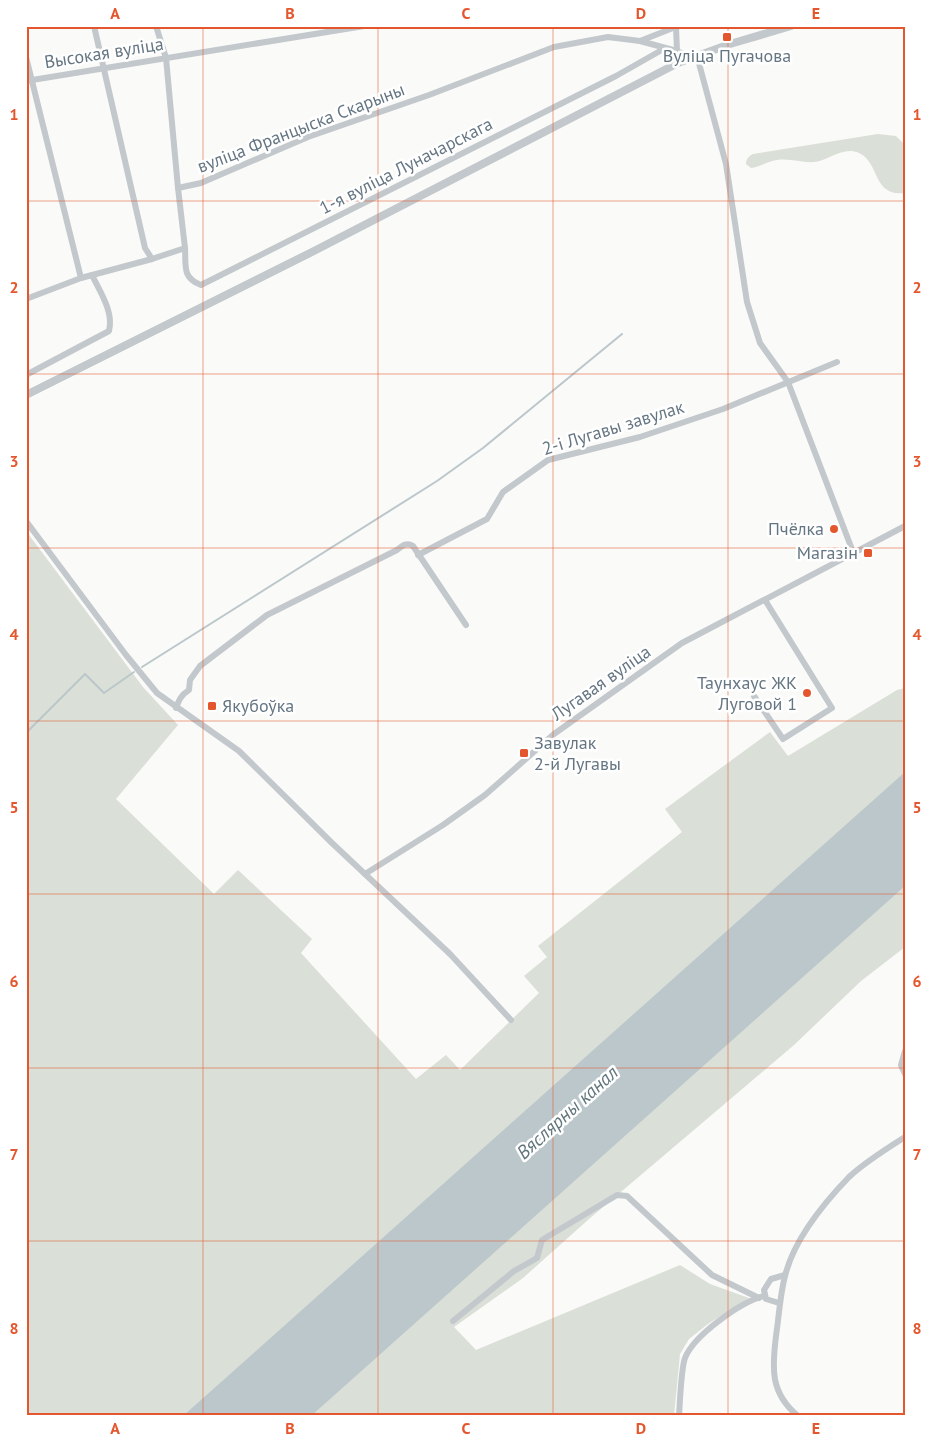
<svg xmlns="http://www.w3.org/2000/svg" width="931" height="1442" viewBox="0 0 931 1442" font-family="'PT Sans',sans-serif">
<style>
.green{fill:#dadfd7}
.water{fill:#bbc7cb}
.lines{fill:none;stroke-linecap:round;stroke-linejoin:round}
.stream{stroke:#bbc7cb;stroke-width:2}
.minor{stroke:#c3c8cc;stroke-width:6}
.tertiary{stroke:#c3c8cc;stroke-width:8}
.grid{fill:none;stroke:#e4572e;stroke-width:1;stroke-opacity:0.55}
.poi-dot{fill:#e4572e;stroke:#fff;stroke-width:2}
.labels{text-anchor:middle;stroke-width:5;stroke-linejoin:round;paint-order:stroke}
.street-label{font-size:18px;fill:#657683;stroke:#fff}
.poi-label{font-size:18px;fill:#657683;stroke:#fff;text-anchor:end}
.water-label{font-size:19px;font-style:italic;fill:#60757c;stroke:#fff}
.neatline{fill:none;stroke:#e4572e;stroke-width:2}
.grid-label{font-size:16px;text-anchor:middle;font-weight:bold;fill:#e4572e}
</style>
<rect width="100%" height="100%" fill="#fafaf8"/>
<g class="green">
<path d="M878 134 896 136 905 145V193C872 197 880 162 859 153 843 146 830 160 815 162 802 163 790 158 777 160 768 161 760 167 751 168L746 164C746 159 749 156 753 154Z"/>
<polygon points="26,531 143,687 178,725 116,799 214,894 238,870 312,939 301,953 416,1079 446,1055 460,1070 539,993 524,976 547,957 538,946 682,832 665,809 770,732 788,756 897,690 905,688 905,947 861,981 794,1045 589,1219 523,1278 454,1327 476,1350 680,1265 710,1284 749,1298 708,1324 689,1339 680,1354 674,1416 26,1416"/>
</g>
<polygon class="water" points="905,772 905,886 311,1416 183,1416"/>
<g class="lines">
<g class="stream">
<polyline points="142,667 437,481 483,448 622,334"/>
<polyline points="26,733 85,674 104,693 134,672"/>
</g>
<g class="minor">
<polyline points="94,26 145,248 152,259"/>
<polyline points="156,26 166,58 178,188"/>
<polyline points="676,27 677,51"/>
<polyline points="640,41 677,51 692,58"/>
<polyline points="697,56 726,164 747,302 760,343 788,382 853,552"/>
<polyline points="26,57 81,278"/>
<polyline points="26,81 364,26"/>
<path d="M185 248C186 266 182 278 201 285L616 76 660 51 662 48"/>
<polyline points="26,299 81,278 152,259 185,248 178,188 201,183 308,137 429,95 554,47 608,37 640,41 678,26"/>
<path d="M26 375 109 331C114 312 100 292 92 275"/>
<polyline points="26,521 126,655 157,693 239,751 332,843 450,954 511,1020"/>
<polyline points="418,555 487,519 503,492 548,460 640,437 723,409 837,362"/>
<polyline points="754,696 783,739 832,708 765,600"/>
<path d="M176 708C179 700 181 695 189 690L190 680 200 666 267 615 397 550C403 545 407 542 413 546L466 625"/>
<polyline points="365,874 443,825 485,795 554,734 682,643 905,526"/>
<polyline points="905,1051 901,1065 905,1074"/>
<polyline points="779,1303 766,1299 764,1290 771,1279 785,1275"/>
<polyline points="453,1321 514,1271 537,1258 542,1240 617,1195 627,1196 712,1275 759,1298"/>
<path d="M679 1416C680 1402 681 1369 685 1358 694 1335 741 1302 764 1296"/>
<path d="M798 1416C770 1393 772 1368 776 1336 779 1316 780 1295 785 1276 794 1239 823 1204 849 1177 865 1162 886 1149 905 1137"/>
</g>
<polyline class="tertiary" points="26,395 312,252 678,63 730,44 791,26"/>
</g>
<path class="grid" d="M203 26V1416M378 26V1416M553 26V1416M728 26V1416M26 201H905M26 374H905M26 548H905M26 721H905M26 894H905M26 1068H905M26 1241H905"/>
<g class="poi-dot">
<rect x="722" y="32" width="10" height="10" rx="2.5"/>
<circle cx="834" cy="529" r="5"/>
<rect x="863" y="548" width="10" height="10" rx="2.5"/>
<circle cx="807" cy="693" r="5"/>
<rect x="207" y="701" width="10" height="10" rx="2.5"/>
<rect x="519" y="748" width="10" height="10" rx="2.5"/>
</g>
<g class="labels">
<g class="street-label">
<text transform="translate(104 53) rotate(-9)" y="6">Высокая вуліца</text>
<text transform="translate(301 128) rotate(-21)" y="6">вуліца Францыска Скарыны</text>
<text transform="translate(406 166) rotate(-27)" y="6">1-я вуліца Луначарскага</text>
<text transform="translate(613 428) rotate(-17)" y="6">2-і Лугавы завулак</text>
<text transform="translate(601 683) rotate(-35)" y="6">Лугавая вуліца</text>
</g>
<g class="poi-label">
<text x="727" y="62" text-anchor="middle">Вуліца Пугачова</text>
<text x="824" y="535">Пчёлка</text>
<text x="858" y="559">Магазін</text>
<text x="797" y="689">Таунхаус ЖК<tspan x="797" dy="21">Луговой 1</tspan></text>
<text x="222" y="712" text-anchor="start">Якубоўка</text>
<text x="534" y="749" text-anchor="start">Завулак<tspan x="534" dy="21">2-й Лугавы</tspan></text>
</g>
<g class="water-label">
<text transform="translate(567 1112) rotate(-42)" y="7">Вяслярны канал</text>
</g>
</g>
<rect width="931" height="1442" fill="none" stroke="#ffffff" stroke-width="55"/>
<rect x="28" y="28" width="876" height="1386" class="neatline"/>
<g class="grid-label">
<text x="115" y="19">A</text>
<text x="290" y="19">B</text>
<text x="466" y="19">C</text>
<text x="641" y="19">D</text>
<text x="816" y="19">E</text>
<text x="14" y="120">1</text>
<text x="917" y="120">1</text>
<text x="14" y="293">2</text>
<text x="917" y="293">2</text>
<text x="14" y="467">3</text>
<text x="917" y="467">3</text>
<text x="14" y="640">4</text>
<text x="917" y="640">4</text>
<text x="14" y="813">5</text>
<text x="917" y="813">5</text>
<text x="14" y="987">6</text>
<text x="917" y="987">6</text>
<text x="14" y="1160">7</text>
<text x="917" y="1160">7</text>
<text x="14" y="1334">8</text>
<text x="917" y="1334">8</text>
<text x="115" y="1434">A</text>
<text x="290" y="1434">B</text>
<text x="466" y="1434">C</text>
<text x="641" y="1434">D</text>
<text x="816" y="1434">E</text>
</g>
</svg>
